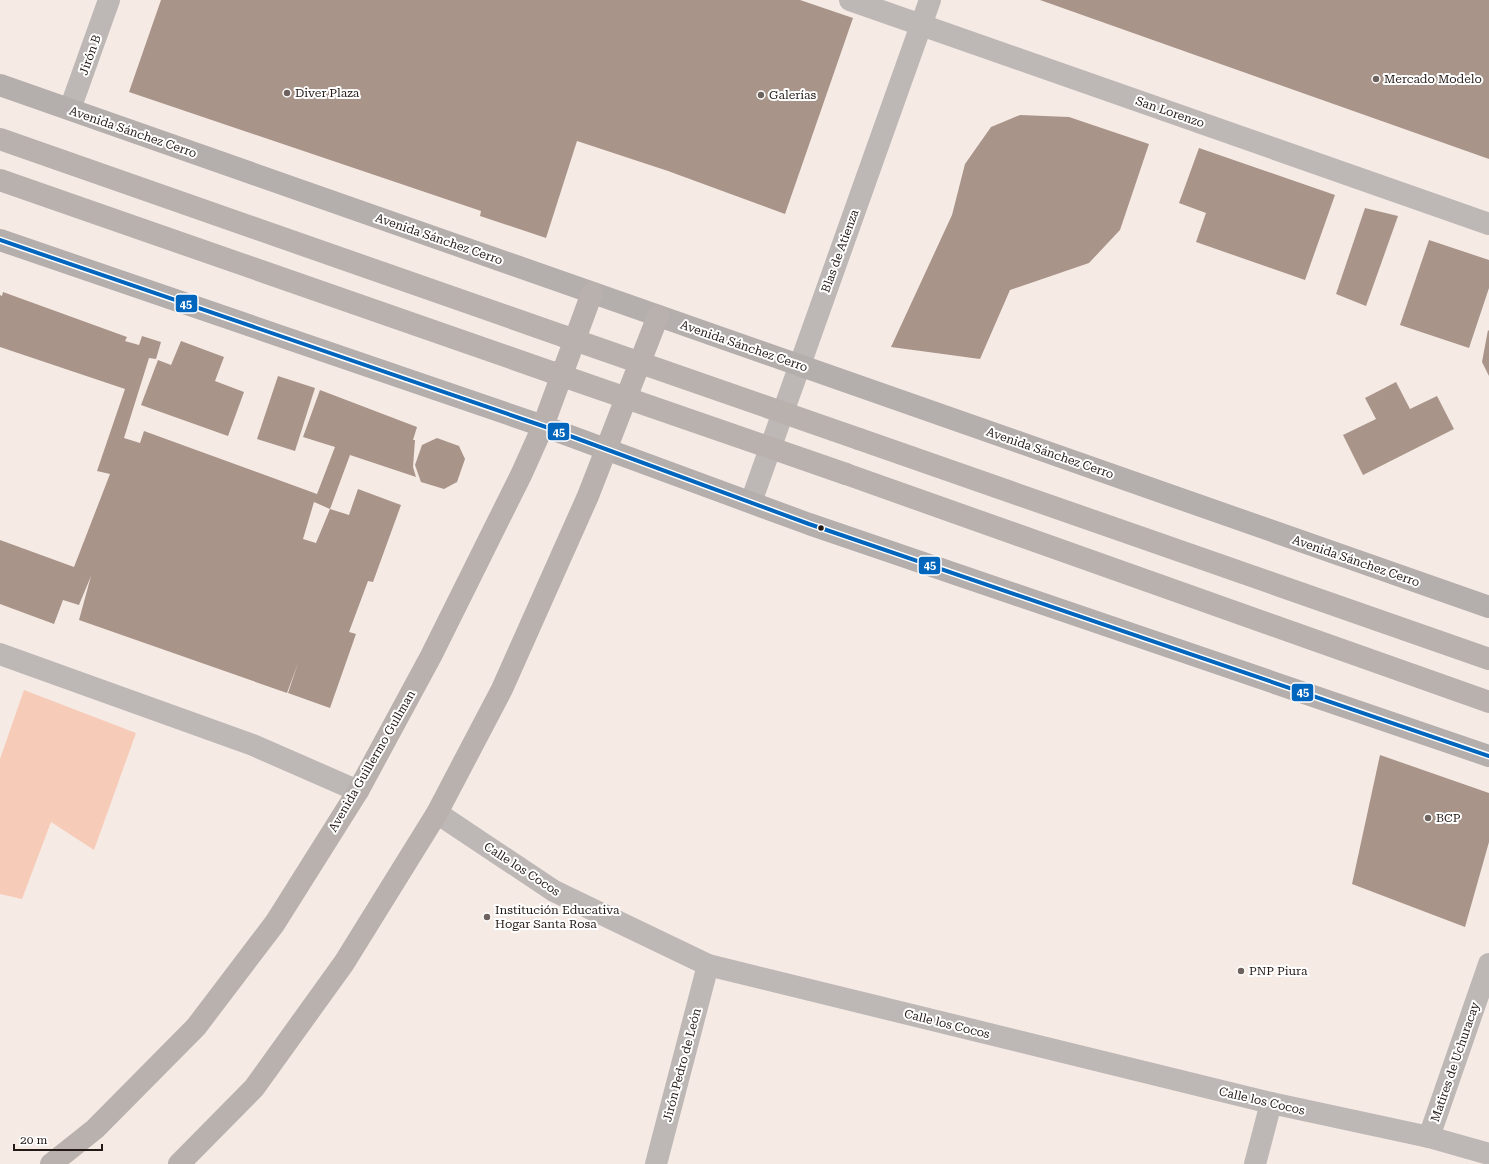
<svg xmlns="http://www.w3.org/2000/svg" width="1489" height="1164" viewBox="0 0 1489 1164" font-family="'Roboto Serif',serif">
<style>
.green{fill:#f6ccb9}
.building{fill:#a99489}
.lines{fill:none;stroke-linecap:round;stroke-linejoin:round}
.minor{stroke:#bdb8b6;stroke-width:22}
.secondary{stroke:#b4aeac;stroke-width:22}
.primary{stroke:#b9b1ae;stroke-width:22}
.primary-bridge{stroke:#b9b1ae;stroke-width:22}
.bus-1-casing{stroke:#fff;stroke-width:7}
.bus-1{stroke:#0065bd;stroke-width:4}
.poi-dot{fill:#6d625e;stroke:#fff;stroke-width:1.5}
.bus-dot{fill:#231915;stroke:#fff;stroke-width:1.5}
.labels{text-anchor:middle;stroke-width:4;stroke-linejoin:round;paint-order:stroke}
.street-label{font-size:12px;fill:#231915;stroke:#fff}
.poi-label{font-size:12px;fill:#231915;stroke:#fff;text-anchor:start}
.line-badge{stroke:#fff;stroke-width:1.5}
.badge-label{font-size:11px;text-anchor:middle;font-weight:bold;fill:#fff}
</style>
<rect width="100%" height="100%" fill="#f6eae5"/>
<polygon class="green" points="24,690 136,733 94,850 51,822 22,899 0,894 0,759"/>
<g class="building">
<polygon points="161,0 800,0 853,18 785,214 668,171 577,141 546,238 480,216 481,211 129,92"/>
<polygon points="1040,0 1489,0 1489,159"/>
<polygon points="1020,115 1069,117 1149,144 1120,230 1089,263 1010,290 980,359 891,347 952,215 965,164 991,127"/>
<polygon points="1199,148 1335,195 1305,280 1196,242 1206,213 1179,203"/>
<polygon points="1365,208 1398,216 1366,306 1336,294"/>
<polygon points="1429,240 1489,260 1489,288 1469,348 1400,325"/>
<polygon points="3,292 127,337 125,341 139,345 142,336 161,342 156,359 149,358 124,438 140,443 144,431 317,494 335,447 303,437 320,390 417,427 413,440 415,440 413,467 416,477 350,455 330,509 314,502 303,539 316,543 330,509 349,515 358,489 401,505 373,582 368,581 349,632 356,634 330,708 288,693 298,663 287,693 79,620 91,576 79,605 63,600 54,624 0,604 0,540 74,567 110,474 97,471 125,389 0,347 0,295 2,296"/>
<polygon points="1488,330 1489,331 1489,376 1482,362"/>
<polygon points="181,341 224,357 215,381 244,392 228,436 141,405 158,360 171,365"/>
<polygon points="278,376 315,388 295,451 257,439"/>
<polygon points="1396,382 1410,409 1437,396 1454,429 1363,475 1343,435 1376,419 1365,398"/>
<polygon points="437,438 459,446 465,459 457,482 444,489 421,482 415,465 422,445"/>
<polygon points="1380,755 1489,793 1489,842 1465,927 1352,884"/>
</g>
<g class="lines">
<g class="minor">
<polyline points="850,0 1489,224"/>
<polyline points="70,109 109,0"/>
<polyline points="751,502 930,0"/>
<polyline points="0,654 253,745 358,791"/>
<polyline points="437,813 554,891 708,965 1271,1103 1429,1137 1489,1154"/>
<polyline points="1429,1137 1489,964"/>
<polyline points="656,1164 708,965"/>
<polyline points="1255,1164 1271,1103"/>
</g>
<g class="secondary">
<polyline points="0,85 1489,607"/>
<polyline points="0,240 543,426 809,524 1489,756"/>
</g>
<g class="primary">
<polyline points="0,139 563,336"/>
<polyline points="0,180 551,372"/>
<polyline points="859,439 1489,659"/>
<polyline points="846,474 1489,702"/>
<polyline points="51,1164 95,1129 196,1027 275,923 358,791 431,656 522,473 543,426 592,293"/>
<polyline points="179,1164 254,1088 344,963 437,813 502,689 588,496 658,316"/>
</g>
<g class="primary-bridge">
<polyline points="563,336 859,439"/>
<polyline points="551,372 846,474"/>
</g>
<defs>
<polyline id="bus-1" points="0,240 543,426 809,524 1489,756"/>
</defs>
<use href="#bus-1" class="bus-1-casing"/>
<use href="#bus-1" class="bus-1"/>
</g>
<g class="poi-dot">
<circle cx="1376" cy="79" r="4"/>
<circle cx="287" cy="93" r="4"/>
<circle cx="761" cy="95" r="4"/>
<circle cx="1428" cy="818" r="4"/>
<circle cx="487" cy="917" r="4"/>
<circle cx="1241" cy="971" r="4"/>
</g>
<circle class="bus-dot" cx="821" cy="528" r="3.5"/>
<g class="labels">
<g class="street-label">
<text transform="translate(90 55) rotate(-70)" y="4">Jirón B</text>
<text transform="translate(1170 112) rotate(19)" y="4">San Lorenzo</text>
<text transform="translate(133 132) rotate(19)" y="4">Avenida Sánchez Cerro</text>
<text transform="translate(439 239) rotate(19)" y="4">Avenida Sánchez Cerro</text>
<text transform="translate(840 251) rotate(-70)" y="4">Blas de Atienza</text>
<text transform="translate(744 346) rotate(19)" y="4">Avenida Sánchez Cerro</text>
<text transform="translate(1050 453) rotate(19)" y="4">Avenida Sánchez Cerro</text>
<text transform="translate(1356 561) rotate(19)" y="4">Avenida Sánchez Cerro</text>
<text transform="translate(372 761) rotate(-60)" y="4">Avenida Guillermo Gullman</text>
<text transform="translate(522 869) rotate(33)" y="4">Calle los Cocos</text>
<text transform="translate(947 1024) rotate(14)" y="4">Calle los Cocos</text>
<text transform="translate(1455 1062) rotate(-71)" y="4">Matires de Uchuracay</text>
<text transform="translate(682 1065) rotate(-75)" y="4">Jirón Pedro de León</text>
<text transform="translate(1262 1101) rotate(13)" y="4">Calle los Cocos</text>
</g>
<g class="poi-label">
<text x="1384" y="83">Mercado Modelo</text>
<text x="295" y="97">Diver Plaza</text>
<text x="769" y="99">Galerías</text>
<text x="1436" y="822">BCP</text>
<text x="495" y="914">Institución Educativa<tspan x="495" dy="14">Hogar Santa Rosa</tspan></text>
<text x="1249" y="975">PNP Piura</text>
</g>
</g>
<g class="line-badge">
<rect x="175" y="294" width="23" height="19" rx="4" fill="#0065bd"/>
<rect x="547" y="422" width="23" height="19" rx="4" fill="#0065bd"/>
<rect x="918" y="556" width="23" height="19" rx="4" fill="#0065bd"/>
<rect x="1291" y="683" width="23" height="19" rx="4" fill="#0065bd"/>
</g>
<g class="badge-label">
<text x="186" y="308">45</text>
<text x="559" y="436">45</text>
<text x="930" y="569">45</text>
<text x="1303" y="696">45</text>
</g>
<path d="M14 1144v6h88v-6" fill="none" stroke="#231915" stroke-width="2"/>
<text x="20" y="1144" font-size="12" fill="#231915" stroke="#ffffff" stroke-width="3" paint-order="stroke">20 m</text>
</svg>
